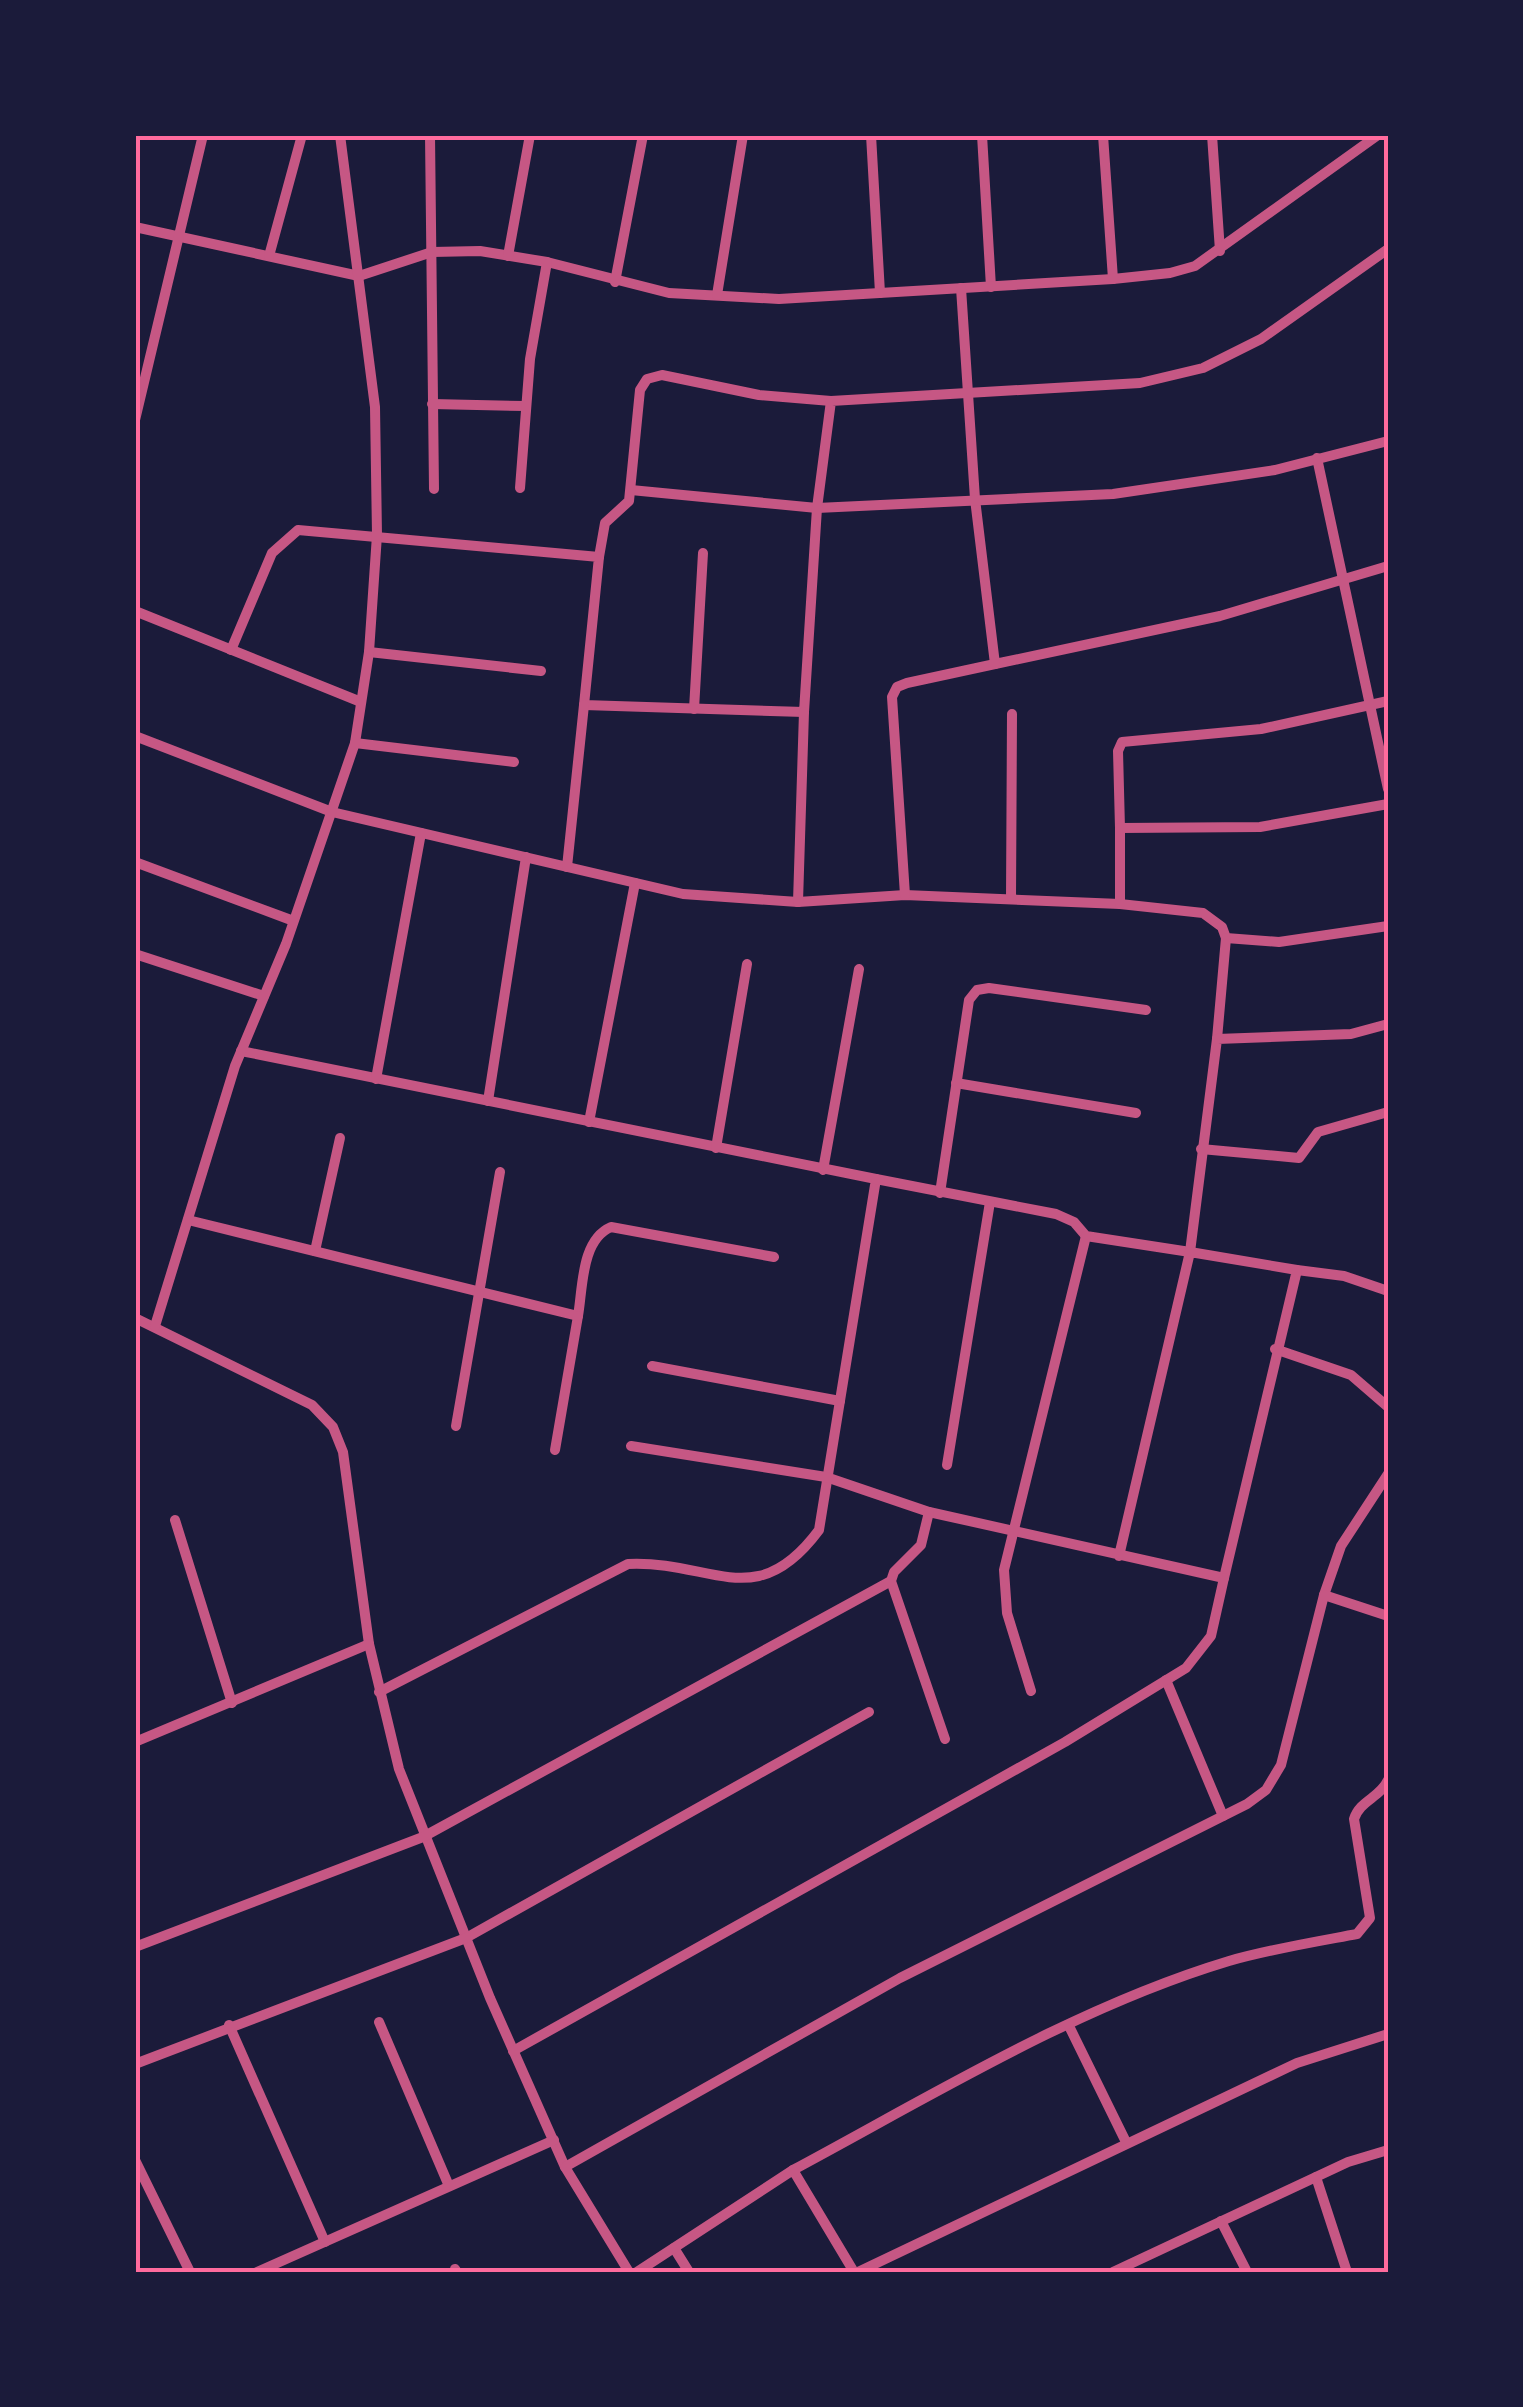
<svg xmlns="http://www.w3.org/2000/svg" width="1523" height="2407" viewBox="0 0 1523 2407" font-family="'Fira Sans Condensed',sans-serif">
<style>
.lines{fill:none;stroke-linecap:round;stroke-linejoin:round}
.minor{stroke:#c65784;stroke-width:10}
.neatline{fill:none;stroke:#ff6b9d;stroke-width:4}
</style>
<rect width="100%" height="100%" fill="#1b1b3a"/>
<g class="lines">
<g class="minor">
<polyline points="430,135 434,489"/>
<polyline points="871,135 880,293"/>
<polyline points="982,135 991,287"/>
<polyline points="1103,135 1113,279"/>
<polyline points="1212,135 1220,251"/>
<polyline points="135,227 359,276 432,252 480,251 547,262 669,293 779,299 1113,279 1170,273 1195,266 1378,135"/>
<polyline points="269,256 302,135"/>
<polyline points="508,256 530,135"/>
<polyline points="615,282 643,135"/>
<polyline points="961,288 975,499 995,664 1220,616 1388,566"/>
<polyline points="717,295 743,135"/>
<polyline points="432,404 525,406"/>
<polyline points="135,420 203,135"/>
<polyline points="1317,458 1388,789"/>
<polyline points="520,488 530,359 547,262"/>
<polyline points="631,490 817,508 1113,494 1275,470 1388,441"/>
<polyline points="599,557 605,523 629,501 640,390 647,379 662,375 759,395 831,401"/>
<polyline points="135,611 361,702"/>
<polyline points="231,650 272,553 298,530 599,557 584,705 804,712 817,508 831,401 1140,383 1203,368 1261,339 1388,249"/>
<polyline points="369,652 541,671"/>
<polyline points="694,709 703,553"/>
<polyline points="135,736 332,812 683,894 798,902 905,895 1120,904 1203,913 1222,927 1226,938 1279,942 1388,926"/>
<polyline points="355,743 514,762"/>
<polyline points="1120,828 1118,751 1122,742 1261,729 1388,701"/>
<polyline points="135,862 291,920"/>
<polyline points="567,867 584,705"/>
<polyline points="905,895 892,697 897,687 907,683 995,664"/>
<polyline points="1011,899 1012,714"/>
<polyline points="798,902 804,712"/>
<polyline points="1120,904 1120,828 1260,827 1388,804"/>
<polyline points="135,954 264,996"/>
<polyline points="1217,1039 1226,938"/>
<path d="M241 1051 876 1179 819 1530C756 1615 712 1560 628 1564L379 1692"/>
<polyline points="376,1079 421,833"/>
<polyline points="956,1083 1136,1113"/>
<polyline points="488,1101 526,857"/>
<polyline points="589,1122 635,883"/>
<polyline points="716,1148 747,964"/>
<polyline points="1201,1149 1299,1158 1318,1132 1388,1112"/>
<polyline points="823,1170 859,969"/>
<polyline points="876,1179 1056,1214 1074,1222 1086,1236 1190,1252 1217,1039 1351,1034 1388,1024"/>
<polyline points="940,1193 969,1000 977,990 989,988 1146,1010"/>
<path d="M188 1220 578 1316C583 1287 581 1240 611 1227L774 1257"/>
<polyline points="315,1251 340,1138"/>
<polyline points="1297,1270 1344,1276 1388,1291"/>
<polyline points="135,1318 312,1405 333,1427 343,1452 369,1644 399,1769 490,1998 565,2167 629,2272"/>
<polyline points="155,1326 235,1066 286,944 355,743 369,652 377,535 375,407 340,135"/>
<polyline points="1275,1349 1351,1375 1388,1407"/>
<polyline points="652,1366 840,1401"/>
<polyline points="456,1426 500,1172"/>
<polyline points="631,1446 826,1477 929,1512 1224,1578 1297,1270 1190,1252 1119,1556"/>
<polyline points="555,1450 578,1316"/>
<polyline points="947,1465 990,1202"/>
<polyline points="929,1512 921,1545 894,1572 891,1581 945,1739"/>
<polyline points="175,1520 232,1703"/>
<polyline points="1324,1595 1341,1546 1388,1474"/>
<polyline points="1166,1680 1223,1816"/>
<polyline points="1031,1691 1007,1613 1004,1570 1086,1236"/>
<polyline points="135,1742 369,1644"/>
<polyline points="135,1947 423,1837 891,1581"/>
<polyline points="379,2022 449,2186"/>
<polyline points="229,2025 325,2242"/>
<polyline points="1069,2026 1126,2142"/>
<polyline points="513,2051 1065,1742 1186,1668 1211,1636 1224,1578"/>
<polyline points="135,2064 466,1938 869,1712"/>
<polyline points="135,2160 190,2272"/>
<polyline points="565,2167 900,1978 1247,1804 1266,1790 1281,1765 1324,1595 1388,1616"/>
<path d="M793 2170C933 2095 1076 2007 1229 1961 1271 1949 1314 1942 1357 1934L1370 1918 1354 1819C1360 1800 1380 1798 1388 1780"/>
<polyline points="1316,2177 1347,2272"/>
<polyline points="1221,2221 1247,2272"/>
<polyline points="674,2248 689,2272"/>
<polyline points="455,2269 457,2272"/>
<polyline points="257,2272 554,2140"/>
<polyline points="637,2272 793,2170 854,2272"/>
<polyline points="858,2272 1297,2063 1388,2034"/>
<polyline points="1113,2272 1348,2162 1388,2150"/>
</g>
</g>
<rect width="1523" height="2407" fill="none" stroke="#1b1b3a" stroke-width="275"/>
<rect x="138" y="138" width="1248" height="2132" class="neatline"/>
</svg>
